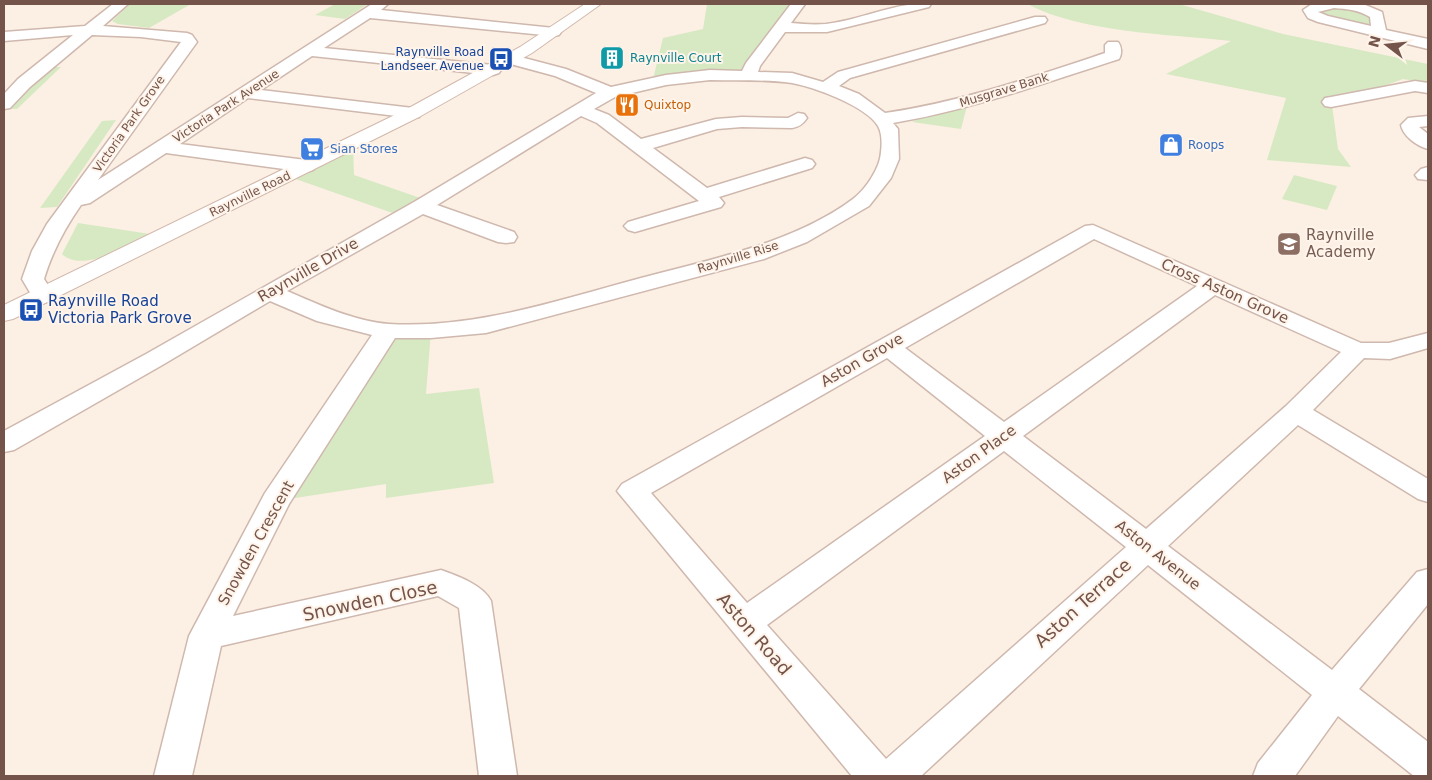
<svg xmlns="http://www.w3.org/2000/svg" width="1432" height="780" viewBox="0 0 1432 780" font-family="'DejaVu Sans',sans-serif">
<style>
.green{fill:#d7e9c3}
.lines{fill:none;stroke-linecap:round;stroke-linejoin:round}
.street-casing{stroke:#cfb8ae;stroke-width:3}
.secondary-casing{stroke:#d2b8ab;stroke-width:2}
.street{fill:#fff;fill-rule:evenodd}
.secondary{fill:#fff;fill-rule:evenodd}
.labels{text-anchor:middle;stroke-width:4;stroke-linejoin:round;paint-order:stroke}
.far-transit-label{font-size:12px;fill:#164399;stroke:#fff4ea;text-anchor:end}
.far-culture-label{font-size:12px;fill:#0d838f;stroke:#fff4ea;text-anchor:start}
.far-street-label{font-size:12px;fill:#74544a;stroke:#fff4ea}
.far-food-label{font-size:12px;fill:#c56008;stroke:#fff4ea;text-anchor:start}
.far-shop-label{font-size:12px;fill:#366cbe;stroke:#fff4ea;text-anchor:start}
.education-label{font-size:15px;fill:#785e54;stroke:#fff4ea;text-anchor:start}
.street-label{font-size:15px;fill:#74544a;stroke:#fff4ea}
.transit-label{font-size:15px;fill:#164399;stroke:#fff4ea;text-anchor:start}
.near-street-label{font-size:18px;fill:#74544a;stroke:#fff4ea}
</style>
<rect width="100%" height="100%" fill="#fcf0e4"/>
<g class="green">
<polygon points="130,4 191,4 149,28 118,24 112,21"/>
<polygon points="335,4 368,4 345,19 315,15"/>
<polygon points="696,4 798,4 752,66 749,75 652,83 663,38 703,29 707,4"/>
<path d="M1027 4H1179L1283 34 1428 64V83L1403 79 1332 105 1338 149 1351 167 1267 160 1286 98 1166 74 1231 41C1168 34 1083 33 1027 4Z"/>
<polygon points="1315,6 1371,10 1379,32 1313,15"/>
<polygon points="53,67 61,67 17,109 8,109"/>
<polygon points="967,106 961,129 912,122 920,118"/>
<polygon points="116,120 57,207 40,208 102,121"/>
<polygon points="353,143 354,175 429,201 401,216 287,176"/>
<polygon points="1294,175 1337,186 1327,210 1282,199"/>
<path d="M78 223 150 234C129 245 83 274 62 254Z"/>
<polygon points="387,331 431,331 426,394 479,388 494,483 386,498 386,484 276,501"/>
</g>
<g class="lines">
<defs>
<g id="street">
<path d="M113 4H128L103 26 187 33 192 35 197 42 98 180 372 4H388L381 10 554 28 559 29 561 32 559 35 554 36 370 18 324 48 493 65 499 67 501 70 499 73 493 75 312 56 261 90 413 108 419 109 422 113 419 117 413 118 248 98 180 144 306 160 313 162 316 166 313 170 306 172 166 153 90 203 81 205C65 228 52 252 44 279L55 296 51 301 43 303 35 301 22 279 32 251 47 224 181 42 141 37 92 35 30 87 10 108 4 109V94L18 79 73 35 4 41V32L85 26Z"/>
<path d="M791 4H805L791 23C803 24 814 25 826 24 862 20 894 2 931 4L929 7 827 32H785L760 66 758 72 792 73 823 82 838 72 1035 17H1045L1047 20 1045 23 850 78 839 86 859 94 885 113C961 102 1033 77 1105 53V45L1108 42H1118C1122 47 1122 54 1119 59 1044 83 971 110 893 123L898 129 899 159 891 178 869 206 807 242 764 259 486 333 431 338H395L289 504 233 616 441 570C458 576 483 585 491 601L517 776H479L459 608 438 596 221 646 192 776H154L189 636 265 493 372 335 317 321 270 301 164 364 14 450 4 452V431L146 354 414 202 596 93 555 76 503 62 501 59 503 56 509 54 566 69 611 87 666 75 710 70 742 71 746 63ZM710 80C736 81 765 79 792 83 814 87 866 106 878 126 882 133 882 144 881 152 880 168 866 189 853 199 794 243 712 259 641 278 559 300 475 329 389 324 356 322 317 304 287 291L423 214 498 242 506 243 514 242 517 237 514 232 437 205 581 116 597 123 699 201 628 222 624 226 628 230 635 232 721 207 724 203 719 197 812 168 815 164 812 160 805 158 707 188 653 148 717 129 742 127 792 128C799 127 803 124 807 118L804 114 798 113 788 118 742 117 716 119 641 139 609 115 594 109 615 97 666 85Z"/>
<path d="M1312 4H1363L1382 12 1386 30 1428 39V49L1318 22 1308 18 1303 10ZM1334 8C1347 9 1359 10 1370 17L1371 26 1328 16 1318 12Z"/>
<polygon points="1415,81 1428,83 1428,93 1415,91 1331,107 1325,106 1322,102 1325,98 1331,97"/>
<path d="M1428 116V126L1419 127 1428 134V149C1417 146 1403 136 1401 125L1408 118Z"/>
<polygon points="1428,167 1428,180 1418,179 1415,175 1421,169"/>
<path d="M1093 225 1361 343H1389L1428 333V348L1390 359 1364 358 1313 410 1428 479V502L1418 499 1298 425 1168 546 1332 670 1417 572 1428 569V604L1359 689 1428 742V776H1414L1338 716 1295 776H1253L1258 763 1312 695 1148 565 921 776H852L617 491 622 484 1085 226ZM1094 239 1197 286 1004 422 905 348ZM1215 295 1341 352 1286 406 1146 529 1023 436ZM887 358 985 436 747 603 651 493ZM1004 451 1126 547 886 759 767 625Z"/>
</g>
<polygon id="secondary" points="585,4 601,4 532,53 419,117 13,319 4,321 4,305 407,109 520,47"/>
</defs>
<use href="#street" class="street-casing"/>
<use href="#secondary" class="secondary-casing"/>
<use href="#street" class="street"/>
<use href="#secondary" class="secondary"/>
</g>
<defs>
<symbol id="building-square" viewBox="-11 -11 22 22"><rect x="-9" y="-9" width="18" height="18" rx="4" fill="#0f9aa8" stroke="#fff4ea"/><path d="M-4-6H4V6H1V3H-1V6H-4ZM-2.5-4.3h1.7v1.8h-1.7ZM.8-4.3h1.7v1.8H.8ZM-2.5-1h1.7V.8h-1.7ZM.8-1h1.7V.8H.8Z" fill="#fff"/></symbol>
<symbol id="bus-square" viewBox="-11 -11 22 22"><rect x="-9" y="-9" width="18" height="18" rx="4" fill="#1a4fb4" stroke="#fff4ea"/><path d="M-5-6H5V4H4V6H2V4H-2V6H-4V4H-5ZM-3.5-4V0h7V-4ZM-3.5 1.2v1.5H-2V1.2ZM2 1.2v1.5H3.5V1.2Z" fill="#fff"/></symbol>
<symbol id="restaurant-square" viewBox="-11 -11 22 22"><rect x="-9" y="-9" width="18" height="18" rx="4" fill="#e8710a" stroke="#fff4ea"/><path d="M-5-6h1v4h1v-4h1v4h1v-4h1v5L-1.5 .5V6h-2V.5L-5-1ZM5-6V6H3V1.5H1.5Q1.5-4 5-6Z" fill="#fff"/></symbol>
<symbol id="shop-square" viewBox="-11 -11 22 22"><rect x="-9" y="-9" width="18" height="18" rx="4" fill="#3f7fe0" stroke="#fff4ea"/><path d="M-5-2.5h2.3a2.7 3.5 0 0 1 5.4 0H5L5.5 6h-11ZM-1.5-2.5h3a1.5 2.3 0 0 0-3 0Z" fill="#fff"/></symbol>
<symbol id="supermarket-square" viewBox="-11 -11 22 22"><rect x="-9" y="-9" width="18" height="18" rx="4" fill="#3f7fe0" stroke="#fff4ea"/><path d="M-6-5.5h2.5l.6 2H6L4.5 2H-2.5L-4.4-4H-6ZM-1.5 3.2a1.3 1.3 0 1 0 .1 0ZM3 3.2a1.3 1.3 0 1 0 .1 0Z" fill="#fff"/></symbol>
<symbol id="school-square" viewBox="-11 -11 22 22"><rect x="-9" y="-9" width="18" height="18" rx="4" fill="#8d6e63" stroke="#fff4ea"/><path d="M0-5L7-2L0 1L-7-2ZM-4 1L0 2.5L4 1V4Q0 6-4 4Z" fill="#fff"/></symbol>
</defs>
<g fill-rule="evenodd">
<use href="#building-square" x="598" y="44" width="28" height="28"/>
<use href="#bus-square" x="487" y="45" width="28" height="28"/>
<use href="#restaurant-square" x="613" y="91" width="28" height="28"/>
<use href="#shop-square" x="1157" y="131" width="28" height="28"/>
<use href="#supermarket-square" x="298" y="135" width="28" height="28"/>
<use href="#school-square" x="1275" y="230" width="28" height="28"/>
<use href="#bus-square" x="17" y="296" width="28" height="28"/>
</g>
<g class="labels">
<g class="far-transit-label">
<text x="484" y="56">Raynville Road<tspan x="484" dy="14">Landseer Avenue</tspan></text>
</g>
<g class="far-culture-label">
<text x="630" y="62">Raynville Court</text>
</g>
<g class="far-street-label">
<text transform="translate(1004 90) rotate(-17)" y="4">Musgrave Bank</text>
<text transform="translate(226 106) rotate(-33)" y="4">Victoria Park Avenue</text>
<text transform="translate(129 124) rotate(-55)" y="4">Victoria Park Grove</text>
<text transform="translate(250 194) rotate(-26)" y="4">Raynville Road</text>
<text transform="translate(738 257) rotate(-17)" y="4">Raynville Rise</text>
</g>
<g class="far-food-label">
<text x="644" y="109">Quixtop</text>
</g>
<g class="far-shop-label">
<text x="1188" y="149">Roops</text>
<text x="330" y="153">Sian Stores</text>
</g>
<g class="education-label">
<text x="1306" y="240">Raynville<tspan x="1306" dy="17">Academy</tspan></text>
</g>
<g class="street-label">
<text transform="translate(308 270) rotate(-30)" y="5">Raynville Drive</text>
<text transform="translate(1225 291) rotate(24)" y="5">Cross Aston Grove</text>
<text transform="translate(862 360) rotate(-30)" y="5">Aston Grove</text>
<text transform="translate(979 454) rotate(-36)" y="5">Aston Place</text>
<text transform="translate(256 543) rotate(-61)" y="5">Snowden Crescent</text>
<text transform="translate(1158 555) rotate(38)" y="5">Aston Avenue</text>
</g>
<g class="transit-label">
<text x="48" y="306">Raynville Road<tspan x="48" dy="17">Victoria Park Grove</tspan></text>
</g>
<g class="near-street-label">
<text transform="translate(370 601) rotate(-12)" y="6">Snowden Close</text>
<text transform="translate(1083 603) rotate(-42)" y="6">Aston Terrace</text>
<text transform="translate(754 634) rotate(49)" y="6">Aston Road</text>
</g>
</g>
<rect width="1432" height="780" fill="none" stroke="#74544a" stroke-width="10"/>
<g transform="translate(1387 45) rotate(286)" stroke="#fff4ea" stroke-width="4" paint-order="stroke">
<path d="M0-4L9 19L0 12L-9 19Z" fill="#74544a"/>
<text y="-8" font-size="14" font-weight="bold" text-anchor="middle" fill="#74544a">N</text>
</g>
</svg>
